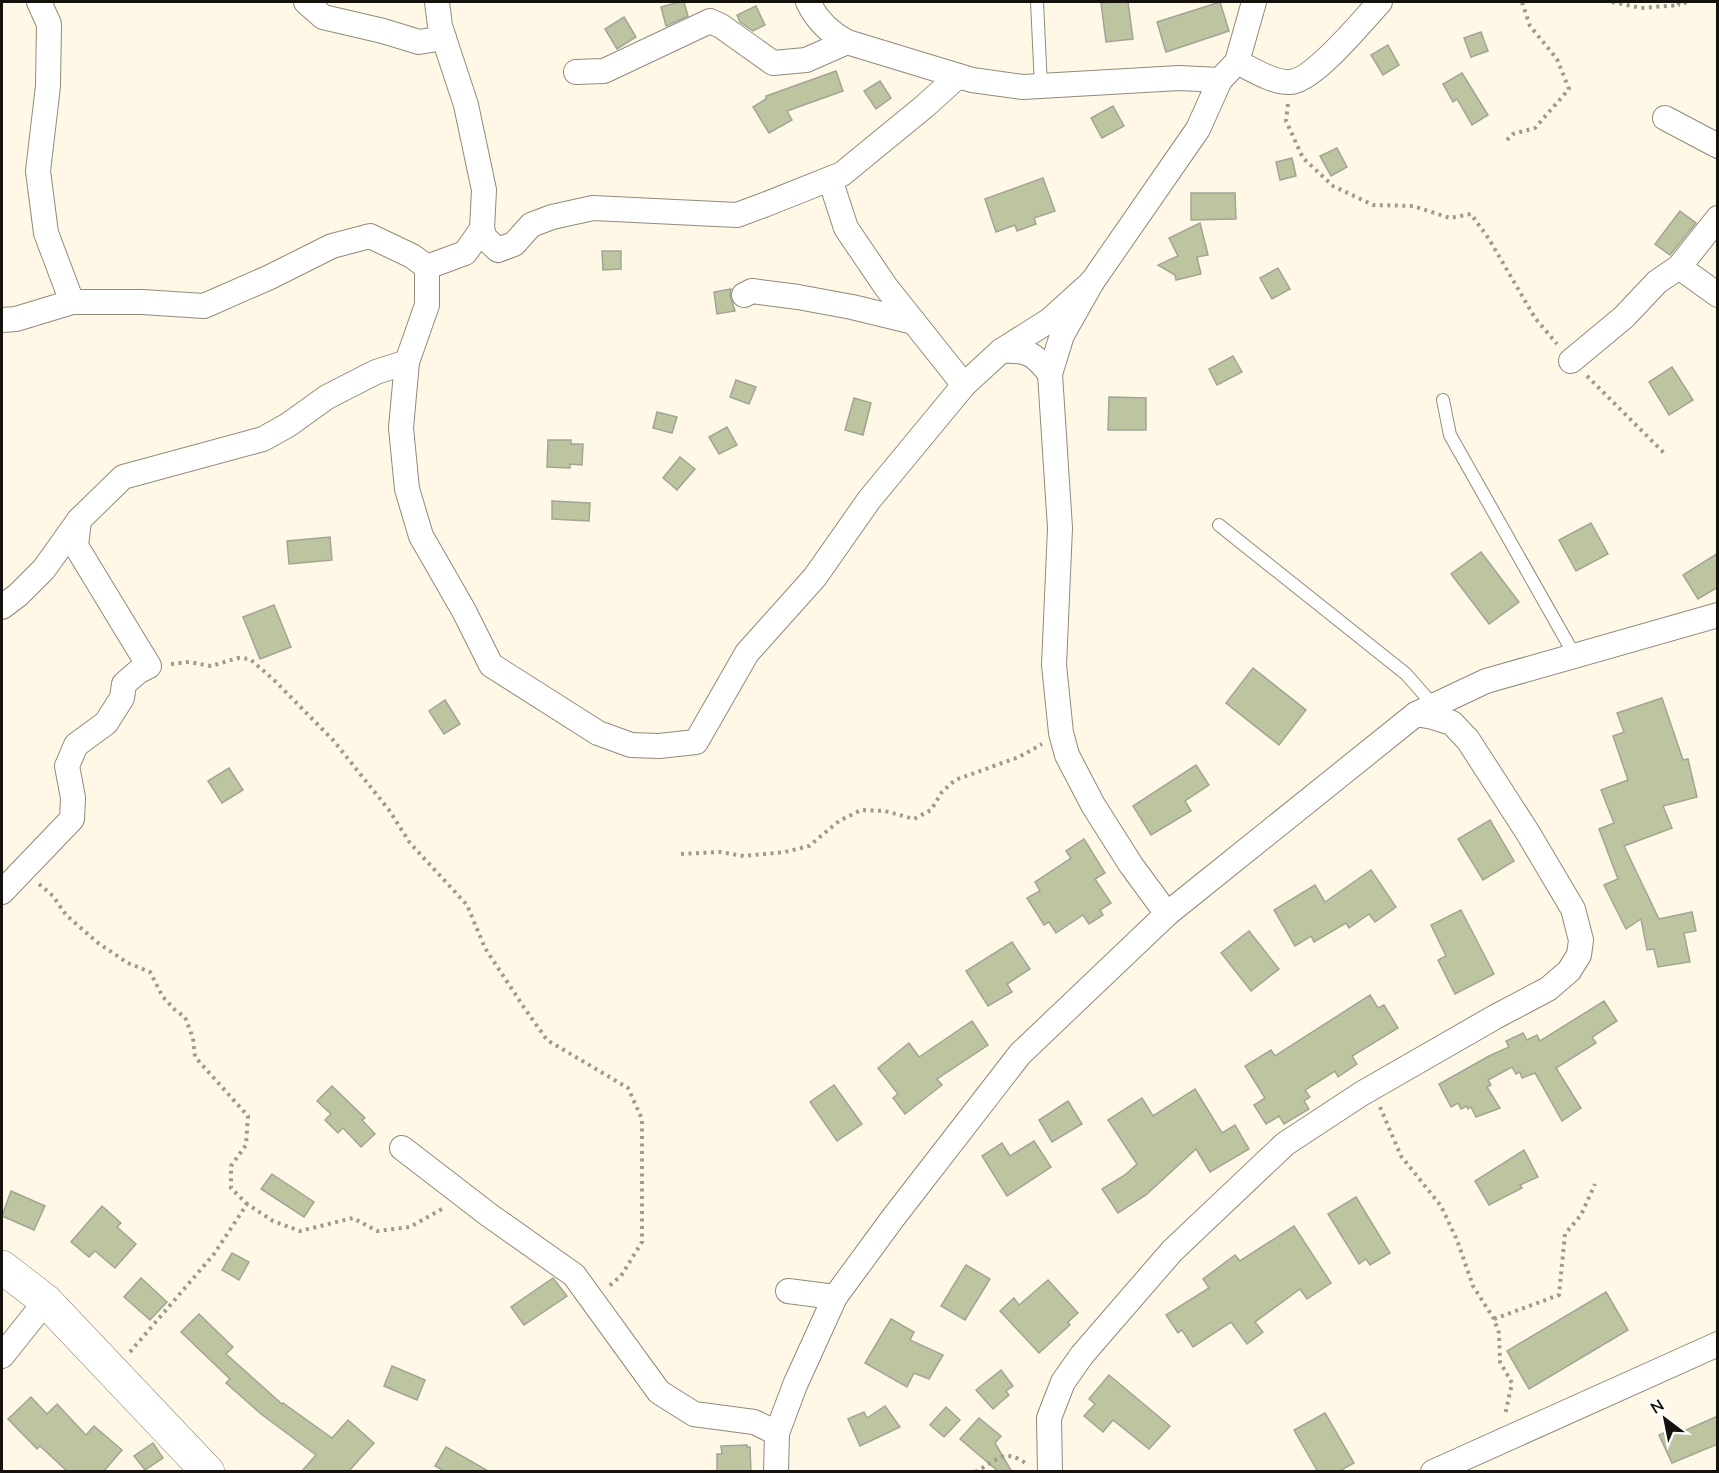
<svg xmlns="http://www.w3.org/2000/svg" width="1719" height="1473" viewBox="0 0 1719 1473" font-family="Mulish,sans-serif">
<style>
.building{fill:#bdc4a0;stroke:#a2a595;stroke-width:1.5}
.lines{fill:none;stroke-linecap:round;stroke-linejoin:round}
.lane-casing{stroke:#918a7b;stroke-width:14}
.street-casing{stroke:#918a7b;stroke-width:26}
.secondary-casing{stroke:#918a7b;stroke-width:34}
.path{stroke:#9f9a8e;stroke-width:4;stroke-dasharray:3 4.5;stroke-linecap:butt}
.lane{stroke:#fff;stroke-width:12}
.street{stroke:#fff;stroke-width:24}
.secondary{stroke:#fff;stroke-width:33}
</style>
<rect width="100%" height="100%" fill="#fff8e7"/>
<g class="building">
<polygon points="679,2 684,2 688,16 666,26 661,7"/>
<polygon points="1113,2 1128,2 1133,39 1106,42 1101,3"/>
<polygon points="1220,2 1229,31 1166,52 1157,22"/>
<polygon points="756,6 765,25 753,31 740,22 737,15"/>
<polygon points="624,17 636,37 617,49 605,29"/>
<polygon points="1481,32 1488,51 1471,57 1464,38"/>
<polygon points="1388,45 1399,65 1383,75 1371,55"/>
<polygon points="836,71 843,91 787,111 792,120 769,133 753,107 766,99 766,96"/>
<polygon points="1462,73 1488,115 1472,125 1457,99 1453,102 1443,84"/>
<polygon points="880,81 891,98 876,109 864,91"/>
<polygon points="1113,106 1124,126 1102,138 1091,118"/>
<polygon points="1337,148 1347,167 1331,176 1320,156"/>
<polygon points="1292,158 1296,176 1280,180 1276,162"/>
<polygon points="1043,178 1055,211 1034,218 1036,224 1017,231 1015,225 996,232 985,199"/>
<polygon points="1191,193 1235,193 1236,219 1191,220"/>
<polygon points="1680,211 1696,223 1670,255 1655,244"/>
<polygon points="1200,223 1208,255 1197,257 1201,274 1176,280 1175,275 1158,265 1178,256 1169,238"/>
<polygon points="602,251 621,251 621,269 603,270"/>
<polygon points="1278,268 1290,289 1272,299 1260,278"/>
<polygon points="731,289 730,295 735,311 717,314 714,292"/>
<polygon points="1233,356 1242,372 1217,385 1209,369"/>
<polygon points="1672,367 1693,400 1669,415 1649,382"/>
<polygon points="736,380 756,387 749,404 730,397"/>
<polygon points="1109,397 1146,398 1146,430 1108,430"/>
<polygon points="854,398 871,403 863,435 845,430"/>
<polygon points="657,412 677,417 672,433 653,428"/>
<polygon points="727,427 737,445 719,454 709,437"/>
<polygon points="548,440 571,440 571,444 583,444 582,465 570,464 570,468 547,467"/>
<polygon points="680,457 695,469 677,490 663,478"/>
<polygon points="552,501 590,503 589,521 552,519"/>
<polygon points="1591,523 1608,554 1576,571 1559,540"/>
<polygon points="330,537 332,560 289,564 287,541"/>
<polygon points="1481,552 1519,602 1489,624 1451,574"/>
<polygon points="1718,553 1718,587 1698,599 1683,575"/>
<polygon points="274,605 291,647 260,659 243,617"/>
<polygon points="1253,668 1306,710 1279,745 1226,703"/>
<polygon points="1662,698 1683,760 1688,759 1697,797 1663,806 1672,828 1624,846 1659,919 1692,912 1696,931 1684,933 1690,962 1658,967 1654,949 1647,950 1641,919 1626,929 1604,885 1618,879 1599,829 1614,823 1601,790 1628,780 1613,736 1624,732 1617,713"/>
<polygon points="445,700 460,724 444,734 429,711"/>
<polygon points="1196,765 1209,785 1185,801 1191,811 1151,835 1133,806"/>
<polygon points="229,768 243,790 222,803 208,781"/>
<polygon points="1490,820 1514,861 1483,880 1458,839"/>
<polygon points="1084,839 1105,873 1095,879 1111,903 1100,910 1103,915 1089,924 1083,915 1056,933 1049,922 1044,925 1027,898 1040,891 1035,882 1071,858 1066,851"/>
<polygon points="1371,870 1396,907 1375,922 1369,914 1349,928 1346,923 1314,942 1311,936 1295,946 1274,910 1315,885 1325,902"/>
<polygon points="1461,910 1494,974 1455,994 1438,960 1446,956 1431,925"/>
<polygon points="1249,931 1279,969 1251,991 1221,953"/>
<polygon points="1012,942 1030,969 1007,984 1012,992 988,1006 966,971"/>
<polygon points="1370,995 1378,1008 1384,1005 1398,1028 1352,1056 1357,1064 1338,1077 1335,1071 1305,1090 1310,1097 1304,1101 1309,1109 1284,1124 1279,1116 1266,1124 1254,1105 1265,1098 1245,1066 1271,1050 1275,1056"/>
<polygon points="1604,1001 1617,1021 1592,1037 1596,1043 1556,1068 1581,1108 1562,1121 1535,1073 1522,1078 1520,1072 1516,1074 1512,1067 1488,1080 1491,1085 1487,1087 1500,1108 1476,1117 1471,1107 1468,1109 1467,1106 1461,1109 1458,1103 1451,1107 1439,1084 1489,1056 1509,1047 1506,1041 1523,1033 1527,1040 1537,1035 1540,1041"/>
<polygon points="972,1021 988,1045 937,1079 942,1085 905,1114 893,1098 898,1094 878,1068 909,1043 919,1057"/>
<polygon points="834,1085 862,1124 837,1141 810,1102"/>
<polygon points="332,1086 365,1118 362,1120 375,1134 361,1147 343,1128 338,1133 325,1120 331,1114 317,1101"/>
<polygon points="1195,1089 1222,1133 1235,1125 1249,1149 1210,1172 1196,1149 1146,1195 1118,1213 1102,1189 1125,1175 1137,1164 1108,1120 1142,1098 1153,1116"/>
<polygon points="1068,1101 1082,1124 1052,1142 1039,1120"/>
<polygon points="1034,1141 1051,1167 1007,1196 982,1156 1002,1143 1010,1156"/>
<polygon points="1524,1150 1538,1177 1520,1185 1522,1188 1489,1205 1475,1181"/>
<polygon points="272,1174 314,1202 304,1217 261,1189"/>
<polygon points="11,1191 45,1206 34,1230 2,1216"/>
<polygon points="1356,1197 1390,1253 1370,1265 1366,1259 1359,1264 1328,1214"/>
<polygon points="102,1206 121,1223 117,1227 136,1244 115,1268 95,1251 89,1257 71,1242"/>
<polygon points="1294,1226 1331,1283 1307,1299 1300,1289 1255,1322 1263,1332 1247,1344 1231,1322 1193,1347 1182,1330 1178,1333 1166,1315 1209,1288 1203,1279 1235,1255 1240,1261"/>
<polygon points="232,1253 249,1262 239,1280 222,1270"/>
<polygon points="966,1265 990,1279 965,1320 941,1306"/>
<polygon points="141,1278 167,1302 150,1320 124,1297"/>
<polygon points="553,1278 567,1296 524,1325 511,1307"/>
<polygon points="1048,1280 1078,1313 1068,1322 1070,1325 1039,1353 1000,1311 1014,1298 1019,1305"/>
<polygon points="1606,1292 1628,1330 1529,1389 1507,1351"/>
<polygon points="199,1314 233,1347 226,1354 282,1404 283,1403 332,1438 348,1420 374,1443 348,1472 301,1472 316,1455 261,1414 226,1383 230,1379 181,1332"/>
<polygon points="891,1319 914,1332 910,1340 943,1355 929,1379 914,1373 907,1387 865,1363"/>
<polygon points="392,1366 425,1380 417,1400 384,1386"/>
<polygon points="1001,1370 1013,1386 1006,1391 1009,1395 993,1409 976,1390"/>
<polygon points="1109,1375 1170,1426 1149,1449 1113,1420 1103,1432 1084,1416 1095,1404 1089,1399"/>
<polygon points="31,1397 47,1414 57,1404 86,1435 94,1426 122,1450 103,1472 68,1472 40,1446 37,1449 8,1419"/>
<polygon points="885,1406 900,1427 860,1446 848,1419 864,1412 867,1418"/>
<polygon points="946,1407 960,1420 944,1437 930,1425"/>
<polygon points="1325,1413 1354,1463 1338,1472 1318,1472 1294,1430"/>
<polygon points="1718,1416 1718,1444 1672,1463 1659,1435 1674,1428 1677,1434"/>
<polygon points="979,1418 1001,1436 995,1443 1012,1472 999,1472 960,1439"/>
<polygon points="153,1443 163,1458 145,1470 134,1456"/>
<polygon points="747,1445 747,1447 750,1447 751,1472 717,1472 717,1454 722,1454 721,1446"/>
<polygon points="446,1447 490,1472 446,1472 435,1466"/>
</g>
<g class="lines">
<defs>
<g id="lane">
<polyline points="1037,2 1041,86"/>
<polyline points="1443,400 1450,435 1575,656"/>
<polyline points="1219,525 1406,674 1434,706"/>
</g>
<g id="street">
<polyline points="39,2 49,24 48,86 38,171 46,233 72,302"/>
<polyline points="306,2 323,17 383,31 419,42 444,38"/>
<path d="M808 2C816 19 830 33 847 42L972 80 1023 87 1179 78 1220 80"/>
<path d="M1237 62C1252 69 1273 83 1290 82 1314 81 1363 20 1380 2"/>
<polyline points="576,72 604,71 710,21 721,26 773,63 806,60 847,42"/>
<polyline points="1665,118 1718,146"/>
<polyline points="830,179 846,228 886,287 964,385"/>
<polyline points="482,229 485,238 498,250 514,244 531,225 552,217 593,208 737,215 764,205 842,174 925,106 958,76"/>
<polyline points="427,267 465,253 482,229 484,190 466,105 440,26 437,2"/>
<polyline points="1679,267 1718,295"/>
<polyline points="744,295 752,291 798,297 852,307 914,322"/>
<polyline points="2,320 16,319 72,302 142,302 204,306 270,277 332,246 370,236 412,256 427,267 427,305 407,362 401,428 407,489 421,536 464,611 491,665 598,733 631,745 659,746 696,742 747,653 815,577 869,500 964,385 1001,351 1050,320 1092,282"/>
<path d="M1001 351C1027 349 1035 354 1050 374"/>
<polyline points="1571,361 1624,317 1657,282 1679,267 1718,218"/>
<polyline points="2,607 18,595 44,569 79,520 123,477 263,439 288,425 327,397 376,372 407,362"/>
<polyline points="1416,714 1486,681 1718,615"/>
<polyline points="2,892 72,819 73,798 67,766 76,745 106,723 122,698 124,684 139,671 149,666 76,546 79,520"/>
<polyline points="1167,914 1131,865 1093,805 1067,755 1061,733 1054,665 1060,528 1050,374 1062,335 1092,282 1198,129 1220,80 1237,62 1254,2"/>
<polyline points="402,1148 489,1215 574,1275 659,1392 694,1414 754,1422 777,1433"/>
<polyline points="788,1291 835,1297"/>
<polyline points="2,1356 46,1301"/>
<polyline points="776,1472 777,1433 795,1385 835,1297 893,1218 1020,1054 1167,914 1416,714 1433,717 1452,723 1468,740 1528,833 1573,909 1581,940 1579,955 1569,971 1548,989 1495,1017 1361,1094 1285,1144 1172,1251 1082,1355 1063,1382 1049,1418 1050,1472"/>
<polyline points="1433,1472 1718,1344"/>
</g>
<polyline id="secondary" points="2,1267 46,1301 208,1472"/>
</defs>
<use href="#lane" class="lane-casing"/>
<use href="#street" class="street-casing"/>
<use href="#secondary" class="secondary-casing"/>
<g class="path">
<polyline points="1612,2 1641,8 1680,5"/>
<polyline points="1678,2 1680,5 1687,2"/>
<polyline points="1288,104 1286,121 1303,158 1333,186 1373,205 1413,206 1450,218 1471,214 1489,239 1535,318 1557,344"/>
<polyline points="1507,140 1513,134 1535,128 1569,89 1557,59 1530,26 1522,2"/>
<polyline points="1587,376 1665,454"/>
<polyline points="171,664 189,662 211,666 238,658 250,659 275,681 333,740 389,810 410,843 467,905 485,948 525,1009 547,1040 628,1088 642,1119 642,1242 621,1276 609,1286"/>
<polyline points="681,854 720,852 744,856 785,852 809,846 839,821 861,810 885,811 914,819 931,810 942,792 955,780 1019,757 1042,744"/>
<polyline points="39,884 53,896 66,915 98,943 128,963 150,972 163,997 175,1010 185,1017 193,1038 195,1057 248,1116 246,1145 231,1166 231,1188 247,1204"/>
<polyline points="1380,1107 1401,1156 1441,1206 1457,1240 1473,1286 1494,1319 1499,1333 1500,1362 1512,1383 1505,1415"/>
<polyline points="1494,1319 1559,1295 1565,1234 1581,1215 1595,1184"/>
<polyline points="130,1352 214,1254 247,1204 273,1221 300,1231 353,1218 377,1231 410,1227 442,1209"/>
<path d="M975 1472C998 1461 1003 1446 1028 1465"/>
</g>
<use href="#lane" class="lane"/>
<use href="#street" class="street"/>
<use href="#secondary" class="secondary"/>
</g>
<rect width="1719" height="1473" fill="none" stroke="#15120d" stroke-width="6"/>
<g transform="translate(1665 1419) rotate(328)" stroke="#ffffff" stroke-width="4.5" paint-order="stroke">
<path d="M0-4.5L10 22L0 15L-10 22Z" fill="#15120d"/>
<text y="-9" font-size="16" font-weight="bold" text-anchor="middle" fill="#15120d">N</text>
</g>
</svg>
